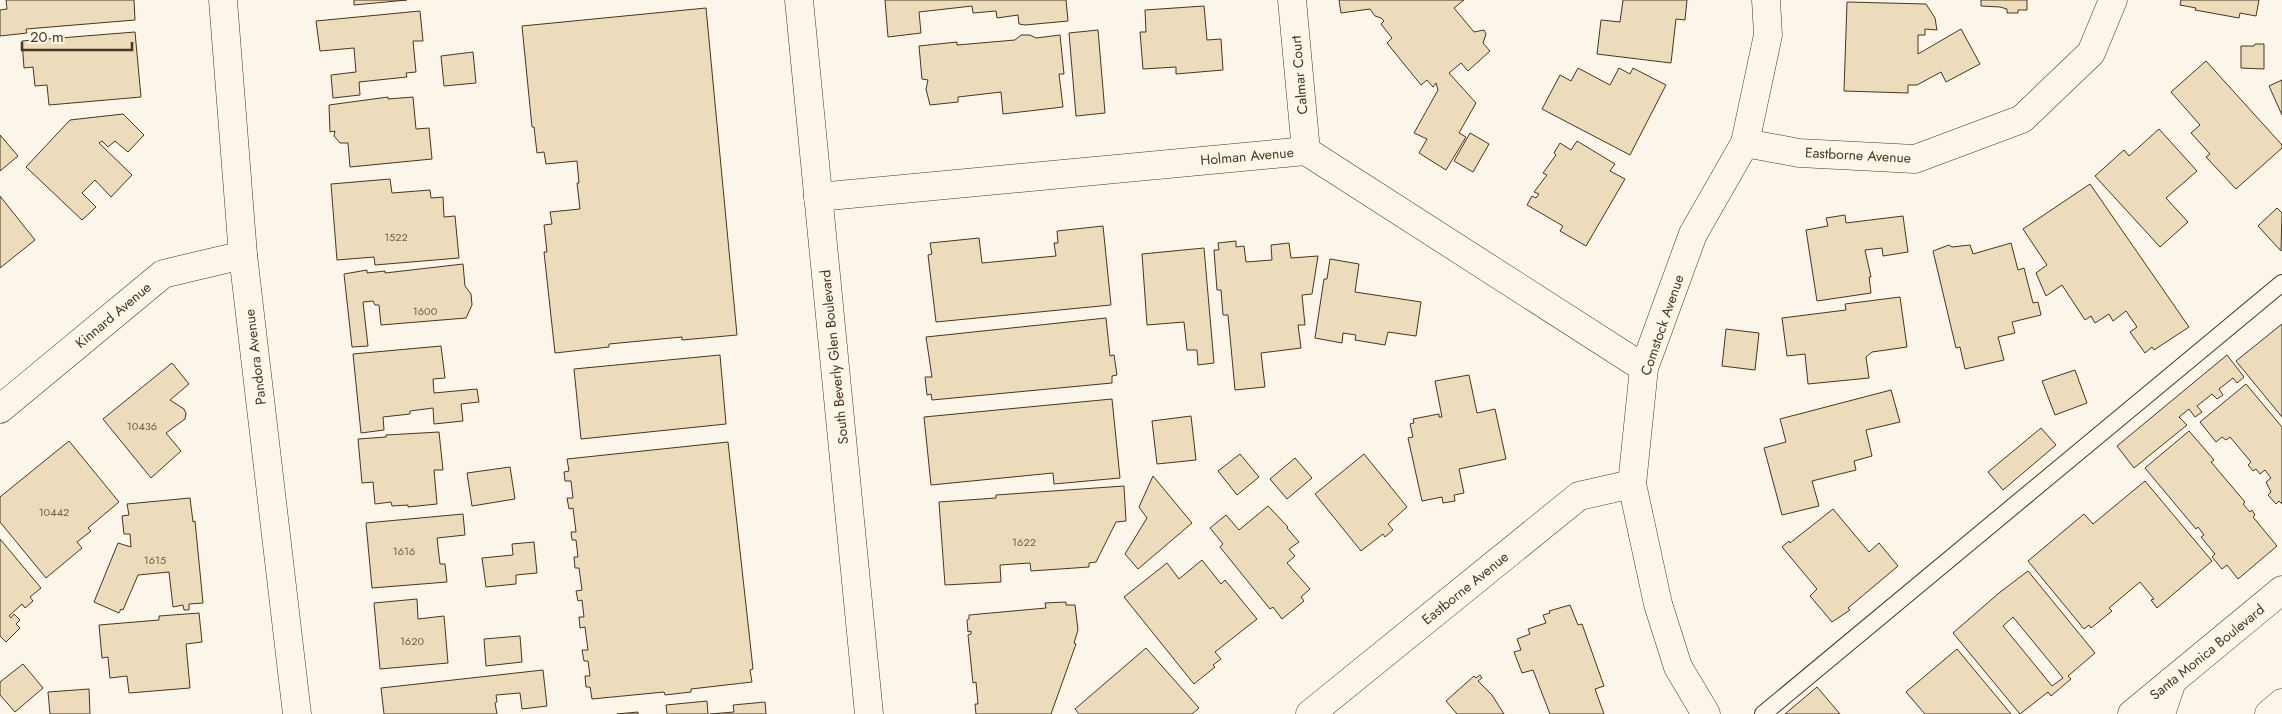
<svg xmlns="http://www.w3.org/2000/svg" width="2282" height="714" viewBox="0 0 2282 714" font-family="Jost,sans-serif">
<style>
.building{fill:#ecdcbc;stroke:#4a3520;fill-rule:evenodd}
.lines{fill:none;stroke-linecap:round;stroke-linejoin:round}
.lane-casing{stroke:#4a3520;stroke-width:18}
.street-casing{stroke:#4a3520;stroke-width:29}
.secondary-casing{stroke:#4a3520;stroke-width:29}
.primary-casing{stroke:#4a3520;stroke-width:29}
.lane{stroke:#fbf6e9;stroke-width:16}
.street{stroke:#fbf6e9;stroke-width:28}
.secondary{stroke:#fbf6e9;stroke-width:28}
.primary{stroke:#fbf6e9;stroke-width:28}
.labels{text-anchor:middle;stroke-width:4;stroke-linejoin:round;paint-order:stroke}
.number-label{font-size:11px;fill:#725f47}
.street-label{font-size:14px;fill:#4a3520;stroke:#fbf6e9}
</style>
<rect width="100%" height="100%" fill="#fbf6e9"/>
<g class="building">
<polygon points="6,0 134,0 135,20 26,29 27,33 0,36 0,10 7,9"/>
<polygon points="354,0 407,0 354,5"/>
<polygon points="885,0 1066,0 1068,21 1025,25 1019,24 1018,15 997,18 996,11 973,13 972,6 919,12 921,33 888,37"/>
<polygon points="1339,0 1464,0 1454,8 1474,32 1484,30 1486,34 1483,43 1490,51 1468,71 1461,63 1449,73 1476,103 1459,133 1466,137 1446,170 1419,153 1427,139 1414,133 1438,90 1436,83 1433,87 1427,80 1421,85 1387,43 1392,38 1381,24 1384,21 1381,18 1375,16 1370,9 1341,13"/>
<polygon points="1623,0 1687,0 1685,20 1676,19 1671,63 1597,54 1601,20 1620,22"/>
<polygon points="1981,0 2027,0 2027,10 2018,10 2018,13 2007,13 2007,9 2000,7 1981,6"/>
<polygon points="2181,0 2259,0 2256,16 2240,13 2239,18 2195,10 2196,8 2180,5"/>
<polygon points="1847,2 1926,4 1935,18 1937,30 1925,29 1925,35 1918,35 1918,54 1961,29 1980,64 1946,82 1941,72 1917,85 1908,85 1908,93 1844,91"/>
<polygon points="1204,6 1207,40 1221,39 1223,70 1176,74 1176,67 1143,69 1140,32 1146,32 1145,10"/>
<polygon points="706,8 737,335 682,340 682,337 609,344 609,347 555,353 544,252 547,252 544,225 552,224 550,212 580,209 577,183 579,183 577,161 546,164 544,152 537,153 534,127 532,127 522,26"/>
<polygon points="420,11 423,41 413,41 416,72 406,73 407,77 359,82 360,95 333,98 331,75 356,72 354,48 320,51 316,21"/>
<polygon points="1098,30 1105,113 1076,116 1069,33"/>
<polygon points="135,32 141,97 49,105 47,85 35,86 33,67 24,68 22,41"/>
<polygon points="1021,35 1030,35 1036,38 1060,35 1064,74 1059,74 1063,107 1003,114 1001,92 958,97 958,102 930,105 926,89 928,80 922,79 919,46 957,42 957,45 1015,40"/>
<polygon points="2255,44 2264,44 2264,69 2241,68 2241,46 2254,46"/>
<polygon points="473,52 476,83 444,86 441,56"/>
<polygon points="2206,61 2282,145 2282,148 2236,189 2206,157 2210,154 2191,133 2200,125 2171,92"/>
<polygon points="1578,68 1610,85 1619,68 1630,74 1633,68 1666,85 1630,155 1542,109 1560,75 1571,81"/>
<polygon points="2282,80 2282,115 2269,86"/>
<polygon points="388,97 388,99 413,97 416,129 429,128 432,159 350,167 348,143 340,143 334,136 335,131 330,132 329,105"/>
<polygon points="123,114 144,135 128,152 115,141 108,147 102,141 99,143 132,175 111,197 95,180 82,193 96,207 82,220 26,167 70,120"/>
<polygon points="2159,129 2197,171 2166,198 2188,222 2160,247 2095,176 2124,150 2129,156"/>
<polygon points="1470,133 1489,144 1473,172 1454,161"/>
<polygon points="0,135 18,156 0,171"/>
<polygon points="1577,141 1615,164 1610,171 1625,179 1586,246 1560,231 1563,226 1527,205 1532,196 1536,198 1539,194 1534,192 1547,175 1543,173 1556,155 1554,153 1560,143 1571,150"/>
<polygon points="390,179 392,193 430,190 431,198 443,197 444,217 455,216 459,258 375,265 374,257 337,260 331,184"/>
<polygon points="2090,184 2189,327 2154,350 2152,347 2145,353 2130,332 2137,327 2126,311 2113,321 2109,314 2095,323 2091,316 2085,320 2062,285 2046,296 2036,273 2047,265 2023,229"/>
<polygon points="0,196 35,240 0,268"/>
<polygon points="2277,208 2282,213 2281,251 2258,226"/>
<polygon points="1845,215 1846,223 1903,216 1908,252 1883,256 1882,248 1865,250 1871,277 1869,277 1871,293 1817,301 1806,230 1828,226 1826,218"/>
<polygon points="1103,226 1111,305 936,322 928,255 932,254 930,243 979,238 982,263 1056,256 1054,243 1058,243 1057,231"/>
<polygon points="1236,241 1236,247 1244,246 1246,262 1272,260 1271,245 1289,243 1291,258 1318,256 1312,294 1302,295 1305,325 1298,325 1301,348 1261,353 1265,387 1235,390 1228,315 1223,315 1221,290 1217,290 1214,250 1219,250 1218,243"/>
<polygon points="2011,243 2018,270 2024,268 2033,303 2038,302 2041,315 2012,322 2015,333 1998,337 2004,360 1965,369 1960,347 1956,348 1933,251 1949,245 1952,247 1970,245 1973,254"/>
<polygon points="1204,248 1214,363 1198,365 1197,350 1187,350 1184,322 1147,325 1142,254"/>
<polygon points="1330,259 1359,264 1355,292 1421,302 1416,336 1388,332 1385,345 1355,340 1356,335 1343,333 1342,343 1315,338 1324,279 1327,279"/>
<polygon points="463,264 465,286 471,294 472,305 466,318 381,325 379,305 375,305 373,301 363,302 368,346 352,347 344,274 367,270 367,273 385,271 385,273"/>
<polygon points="1900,297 1907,347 1872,352 1866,357 1869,378 1808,384 1805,354 1787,356 1782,318 1846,310 1845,304"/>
<polygon points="1106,318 1110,356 1114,355 1117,375 1112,376 1112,383 932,400 931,394 927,395 925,377 932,377 926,337"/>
<polygon points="2282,324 2282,417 2236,361"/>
<polygon points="1726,329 1759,333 1755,370 1722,366"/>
<polygon points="441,346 445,378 433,379 434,393 477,389 479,402 461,404 463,421 434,424 433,408 410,411 410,414 383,417 384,430 361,433 353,354"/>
<polygon points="720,355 726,424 581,439 574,369"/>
<polygon points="2227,355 2244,377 2237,383 2233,378 2219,389 2223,395 2217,399 2212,394 2197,406 2202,412 2195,417 2189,409 2179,417 2187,425 2134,468 2117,446"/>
<polygon points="172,363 189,384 170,400 184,409 186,413 185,419 166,433 181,451 151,478 103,419"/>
<polygon points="2075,370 2087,403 2055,415 2042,381"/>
<polygon points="1469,375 1477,413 1495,409 1506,459 1459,469 1464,493 1454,495 1455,501 1443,503 1442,497 1422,501 1408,438 1413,437 1410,424 1414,423 1413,419 1439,414 1439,417 1442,417 1435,381"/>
<polygon points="2246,384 2282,427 2282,504 2279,501 2276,504 2268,495 2271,492 2266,482 2271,478 2265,470 2260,474 2256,469 2253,471 2248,465 2251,462 2230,437 2226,440 2222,437 2216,442 2200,422"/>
<polygon points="1891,390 1900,422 1866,430 1872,456 1854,461 1856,470 1812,481 1819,506 1782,515 1764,448 1786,442 1780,419"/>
<polygon points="1112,399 1120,478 1054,484 1053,473 931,485 924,417"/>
<polygon points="1191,416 1196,460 1157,464 1152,421"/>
<polygon points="2041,428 2056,445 2003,490 1988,472"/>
<polygon points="2189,431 2214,460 2211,462 2245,502 2243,504 2250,512 2252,510 2255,515 2253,517 2277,546 2238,579 2227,565 2222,569 2212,557 2215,554 2201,537 2204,535 2198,527 2196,529 2145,468"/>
<polygon points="439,432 443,470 434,470 437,504 408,507 408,505 392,506 391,502 375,504 373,482 362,483 358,439 386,437 386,435"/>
<polygon points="69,441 119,502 88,528 91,531 77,542 82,548 46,578 0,522 0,497"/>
<polygon points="728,442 753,669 750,670 752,682 691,689 691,692 665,695 664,692 592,699 590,687 586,687 585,676 590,676 588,661 584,661 582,650 588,650 585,627 580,628 579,617 584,617 582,600 578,601 576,591 582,590 579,568 575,568 574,557 578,557 576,540 572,540 571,532 576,532 573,508 569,509 567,498 573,498 571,481 565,481 564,472 569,471 567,459"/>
<polygon points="1240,454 1259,477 1237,495 1218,471"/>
<polygon points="1364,454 1407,507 1388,524 1393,530 1385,537 1383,534 1361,551 1315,494"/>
<polygon points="1295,458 1312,478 1287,499 1270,479"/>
<polygon points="510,467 515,499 472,506 467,473"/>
<polygon points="1153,476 1192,523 1138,569 1125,554 1147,518 1139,507"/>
<polygon points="2145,481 2212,561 2157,608 2151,600 2154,599 2140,582 2109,608 2112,611 2091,628 2089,625 2084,629 2028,561 2084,514 2093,524"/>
<polygon points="1124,486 1126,521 1116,522 1096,562 1089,563 1089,567 1031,571 1030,563 1000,565 1001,582 945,585 939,502 996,498 996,495"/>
<polygon points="190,498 193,522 195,521 203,603 189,604 189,610 184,610 183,605 173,607 169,572 138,575 123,610 121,609 119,613 94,602 118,543 131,547 130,534 124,534 122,516 129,515 127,504"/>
<polygon points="1268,506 1288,527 1287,528 1299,542 1289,549 1295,556 1287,563 1310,589 1301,597 1304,601 1282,619 1273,607 1270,609 1220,547 1223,544 1210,528 1226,515 1239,530"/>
<polygon points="1833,509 1869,552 1879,543 1898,566 1848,608 1850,610 1832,622 1810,596 1817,589 1782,547 1789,541 1790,543"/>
<polygon points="463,514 465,535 437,538 440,564 445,564 447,582 372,588 366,523"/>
<polygon points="0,539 41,588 30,597 33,601 25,608 22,604 9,616 11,618 14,614 20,620 16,624 20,628 6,642 0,636"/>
<polygon points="534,542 537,573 516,575 516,584 486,587 482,558 513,555 512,544"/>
<polygon points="1202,560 1221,584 1225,580 1257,619 1215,652 1221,659 1213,665 1215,667 1194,684 1124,597 1167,563 1179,579"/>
<path d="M2028 571 2095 653 2068 676 2071 679 2051 696 2048 692 2020 714 1953 633 1999 593ZM2013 617 2063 678 2052 686 2003 626Z"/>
<polygon points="417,599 418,619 444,616 448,663 380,669 374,603"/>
<polygon points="1066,602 1066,605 1075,605 1078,630 1074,643 1076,644 1051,714 976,714 975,704 978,704 976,682 973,683 968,635 971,634 971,631 968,632 967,620 969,619 969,615 1046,608 1045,603"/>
<polygon points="1570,605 1578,625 1582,624 1604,686 1595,689 1604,714 1550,714 1533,670 1522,673 1514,652 1521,650 1517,639 1530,634 1528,629 1546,623 1543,615 1550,613 1549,611"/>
<polygon points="199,613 202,642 186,644 190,688 129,693 127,676 110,678 108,657 102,658 99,625 159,620 159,616"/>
<polygon points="520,636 522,662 486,666 484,639"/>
<polygon points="1146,648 1199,708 1192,714 1079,714 1075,709"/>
<polygon points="1957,649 2011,714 1925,714 1906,692"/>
<polygon points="23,664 43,688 15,712 0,695 0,682"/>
<polygon points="543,670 547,706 522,709 520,693 496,695 497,702 495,703 497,714 384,714 381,688"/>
<polygon points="1480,675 1482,678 1478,681 1492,695 1504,714 1457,714 1446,701 1474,676 1476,678"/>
<polygon points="1817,687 1840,714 1785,714"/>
<polygon points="89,689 90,714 50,714 48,692"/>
<polygon points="707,701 708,714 667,714 666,705"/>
<polygon points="765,702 766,714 710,714 734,712 733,705"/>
<polygon points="638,712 638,714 617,714"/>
</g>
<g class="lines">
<defs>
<polyline id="lane" points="1763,714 2282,283"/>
<g id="street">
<polyline points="223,0 243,255 297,714"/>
<polyline points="1292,0 1306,151"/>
<polyline points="1745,143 1799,153 1915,159 2022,119 2091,53 2113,0"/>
<polyline points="818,197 1306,151 1644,368"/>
<polyline points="0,409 163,274 243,255"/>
<polyline points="1310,714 1579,496 1632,484"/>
<polyline points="1706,714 1678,667 1658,604 1632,484 1644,368 1693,234 1745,143 1768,35 1766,0"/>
<polyline points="2132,714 2282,590"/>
</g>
<polyline id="secondary" points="799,0 869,714"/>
<g id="primary">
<polyline points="2161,714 2172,681"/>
<polyline points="2269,714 2282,703"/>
</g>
</defs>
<use href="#lane" class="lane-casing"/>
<use href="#street" class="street-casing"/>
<use href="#secondary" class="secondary-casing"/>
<use href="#primary" class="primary-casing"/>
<use href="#lane" class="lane"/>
<use href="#street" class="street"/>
<use href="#secondary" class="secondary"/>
<use href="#primary" class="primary"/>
</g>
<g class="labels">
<g class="number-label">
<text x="396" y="241">1522</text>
<text x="425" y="315">1600</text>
<text x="142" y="430">10436</text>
<text x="54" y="516">10442</text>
<text x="1024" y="546">1622</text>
<text x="404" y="555">1616</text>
<text x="155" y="564">1615</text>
<text x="412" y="645">1620</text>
</g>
<g class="street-label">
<text transform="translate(1299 75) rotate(-95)" y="5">Calmar Court</text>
<text transform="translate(1858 155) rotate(3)" y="5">Eastborne Avenue</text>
<text transform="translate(1247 156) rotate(-5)" y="5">Holman Avenue</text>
<text transform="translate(113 315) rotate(-40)" y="5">Kinnard Avenue</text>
<text transform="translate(1662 325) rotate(-71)" y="5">Comstock Avenue</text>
<text transform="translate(255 357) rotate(-97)" y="5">Pandora Avenue</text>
<text transform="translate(834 357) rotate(-96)" y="5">South Beverly Glen Boulevard</text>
<text transform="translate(1465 588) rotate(-39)" y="5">Eastborne Avenue</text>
<text transform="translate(2207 652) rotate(-39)" y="5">Santa Monica Boulevard</text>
</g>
</g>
<path d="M22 42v8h110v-8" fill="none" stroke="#4a3520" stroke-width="2.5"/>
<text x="30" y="42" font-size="15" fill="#4a3520" stroke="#fbf6e9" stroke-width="4" paint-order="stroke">20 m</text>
</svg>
